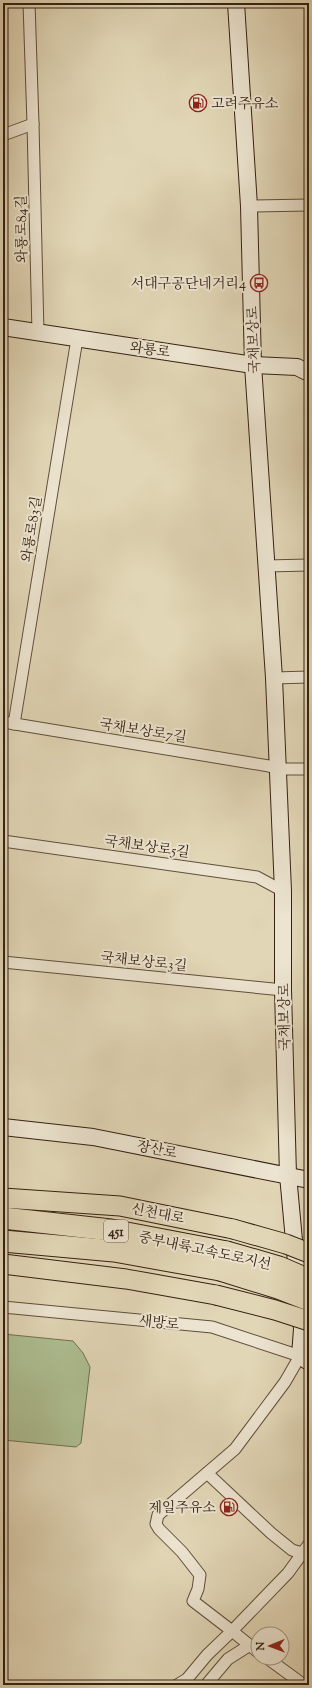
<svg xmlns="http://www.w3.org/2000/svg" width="312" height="1688" viewBox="0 0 312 1688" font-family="'Sorts Mill Goudy','Noto Serif KR',serif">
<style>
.green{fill:#adbf92;stroke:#727052}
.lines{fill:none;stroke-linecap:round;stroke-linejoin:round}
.minor-casing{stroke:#614e3b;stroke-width:13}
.secondary-casing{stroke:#362112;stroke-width:18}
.trunk-casing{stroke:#362112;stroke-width:21}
.motorway-casing{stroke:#362112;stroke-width:23}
.minor{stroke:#ece4d0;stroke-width:11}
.secondary{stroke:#ece4d0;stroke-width:16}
.trunk{stroke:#e1d6b6;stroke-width:19}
.motorway{stroke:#e1d6b6;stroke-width:21}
.trunk-bridge-casing{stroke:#362112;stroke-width:21;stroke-linecap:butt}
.motorway-bridge-casing{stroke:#362112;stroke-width:23;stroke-linecap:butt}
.trunk-bridge{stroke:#e1d6b6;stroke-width:19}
.motorway-bridge{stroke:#e1d6b6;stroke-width:21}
.labels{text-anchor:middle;stroke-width:4;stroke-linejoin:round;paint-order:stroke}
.shield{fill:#ece4d0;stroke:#6d5c4b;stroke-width:1}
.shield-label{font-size:13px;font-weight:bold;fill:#362112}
.poi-label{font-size:14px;fill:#362112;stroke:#ece4d0;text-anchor:end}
.street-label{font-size:14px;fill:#362112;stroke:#ece4d0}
</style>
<rect width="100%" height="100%" fill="#e1d6b6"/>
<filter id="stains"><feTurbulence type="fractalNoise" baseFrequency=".005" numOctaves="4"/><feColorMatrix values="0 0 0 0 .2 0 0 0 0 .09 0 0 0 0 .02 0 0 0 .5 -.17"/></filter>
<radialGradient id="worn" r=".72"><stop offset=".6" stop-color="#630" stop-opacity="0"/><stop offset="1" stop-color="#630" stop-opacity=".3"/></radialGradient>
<polygon class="green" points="3,1334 73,1341 83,1353 90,1367 81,1443 76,1447 3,1440"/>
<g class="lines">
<defs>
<g id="minor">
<polyline points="29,3 33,124 38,333"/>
<polyline points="3,135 33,124"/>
<polyline points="249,206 309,205"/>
<polyline points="266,566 309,565"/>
<polyline points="274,678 309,677"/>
<polyline points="3,722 269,766 278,769 309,769"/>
<polyline points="14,724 77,339"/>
<polyline points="3,841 257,877 283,891"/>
<polyline points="3,962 283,990"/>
<polyline points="3,1307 212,1327 300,1356 285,1382 235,1449 158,1515 156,1524 159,1529 182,1552 200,1575 198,1589 193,1601 232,1631 207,1655 187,1679 177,1685"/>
<polyline points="207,1473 271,1533 292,1550 309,1555"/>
<polyline points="258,1652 232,1631 288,1573 309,1544"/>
<polyline points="267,1658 304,1685"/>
<polyline points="206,1685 228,1659 250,1645"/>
</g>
<g id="secondary">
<polyline points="236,3 249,206 253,365 274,678 283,891 283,990 288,1175 298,1284"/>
<polyline points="3,327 253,365 297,367 309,373"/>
<polyline points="3,1127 93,1137 309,1180"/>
<polyline points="300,1307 302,1329 300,1356 309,1362"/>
</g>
<g id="trunk">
<polyline points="3,1198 120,1206 233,1229"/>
<polyline points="3,1264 126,1279 216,1295"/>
</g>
<g id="motorway">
<polyline points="3,1218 111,1230 227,1252"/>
<polyline points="3,1241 114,1251 220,1270"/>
</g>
</defs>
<use href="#minor" class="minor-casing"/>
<use href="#secondary" class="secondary-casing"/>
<use href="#trunk" class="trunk-casing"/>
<use href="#motorway" class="motorway-casing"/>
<use href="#minor" class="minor"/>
<use href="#secondary" class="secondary"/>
<use href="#trunk" class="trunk"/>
<use href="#motorway" class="motorway"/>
<defs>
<g id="trunk-bridge">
<polyline points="233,1229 286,1244 309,1253"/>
<polyline points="216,1295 275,1310 309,1321"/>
</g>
<g id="motorway-bridge">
<polyline points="227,1252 279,1267 309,1280"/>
<polyline points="220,1270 278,1288 309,1300"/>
</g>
</defs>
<use href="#trunk-bridge" class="trunk-bridge-casing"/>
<use href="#motorway-bridge" class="motorway-bridge-casing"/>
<use href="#trunk-bridge" class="trunk-bridge"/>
<use href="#motorway-bridge" class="motorway-bridge"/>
</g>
<defs>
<symbol id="fuel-ring" viewBox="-11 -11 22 22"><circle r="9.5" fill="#ece4d0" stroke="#8f2418" stroke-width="1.5"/><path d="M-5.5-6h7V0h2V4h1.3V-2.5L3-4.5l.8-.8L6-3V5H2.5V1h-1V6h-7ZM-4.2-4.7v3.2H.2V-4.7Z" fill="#8f2418"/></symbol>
<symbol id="bus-ring" viewBox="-11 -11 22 22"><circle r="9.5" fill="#ece4d0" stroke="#8f2418" stroke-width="1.5"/><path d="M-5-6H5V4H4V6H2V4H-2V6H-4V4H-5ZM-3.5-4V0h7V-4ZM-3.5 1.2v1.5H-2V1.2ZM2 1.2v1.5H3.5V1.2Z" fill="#8f2418"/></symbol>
</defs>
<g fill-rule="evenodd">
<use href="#fuel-ring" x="188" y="93" width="20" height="20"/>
<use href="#bus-ring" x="249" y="273" width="20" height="20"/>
<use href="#fuel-ring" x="219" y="1497" width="20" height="20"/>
</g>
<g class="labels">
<rect class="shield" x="104" y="1220" width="24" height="22" rx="3"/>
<g class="shield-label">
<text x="116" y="1236">451</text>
</g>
<g class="poi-label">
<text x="211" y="108" text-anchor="start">고려주유소</text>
<text x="246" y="288">서대구공단네거리4</text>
<text x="216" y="1512">제일주유소</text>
</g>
<g class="street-label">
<text transform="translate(21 229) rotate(-91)" y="5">와룡로84길</text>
<text transform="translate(253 340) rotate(-92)" y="5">국채보상로</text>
<text transform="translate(150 349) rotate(8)" y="5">와룡로</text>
<text transform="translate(31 529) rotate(-81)" y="5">와룡로83길</text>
<text transform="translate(143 730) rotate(9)" y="5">국채보상로7길</text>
<text transform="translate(147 846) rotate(8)" y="5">국채보상로5길</text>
<text transform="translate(144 961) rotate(6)" y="5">국채보상로3길</text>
<text transform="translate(284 1017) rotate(-91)" y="5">국채보상로</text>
<text transform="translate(157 1149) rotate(11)" y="5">장산로</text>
<text transform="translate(158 1213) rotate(11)" y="5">신천대로</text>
<text transform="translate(205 1250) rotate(12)" y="5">중부내륙고속도로지선</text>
<text transform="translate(159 1322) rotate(6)" y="5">새방로</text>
</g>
</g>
<rect width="312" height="1688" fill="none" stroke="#e1d6b6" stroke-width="16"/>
<rect x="4" y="4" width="304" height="1680" fill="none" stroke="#362112" stroke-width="2"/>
<rect x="8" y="8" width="296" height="1672" fill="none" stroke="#362112"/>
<g transform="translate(270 1646) rotate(269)"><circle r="19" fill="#ece4d0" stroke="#a39684"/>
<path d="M0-3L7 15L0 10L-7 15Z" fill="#8f2418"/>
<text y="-6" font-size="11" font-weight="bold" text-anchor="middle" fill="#362112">N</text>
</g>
<rect width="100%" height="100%" filter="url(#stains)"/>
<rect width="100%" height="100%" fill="url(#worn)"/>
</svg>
